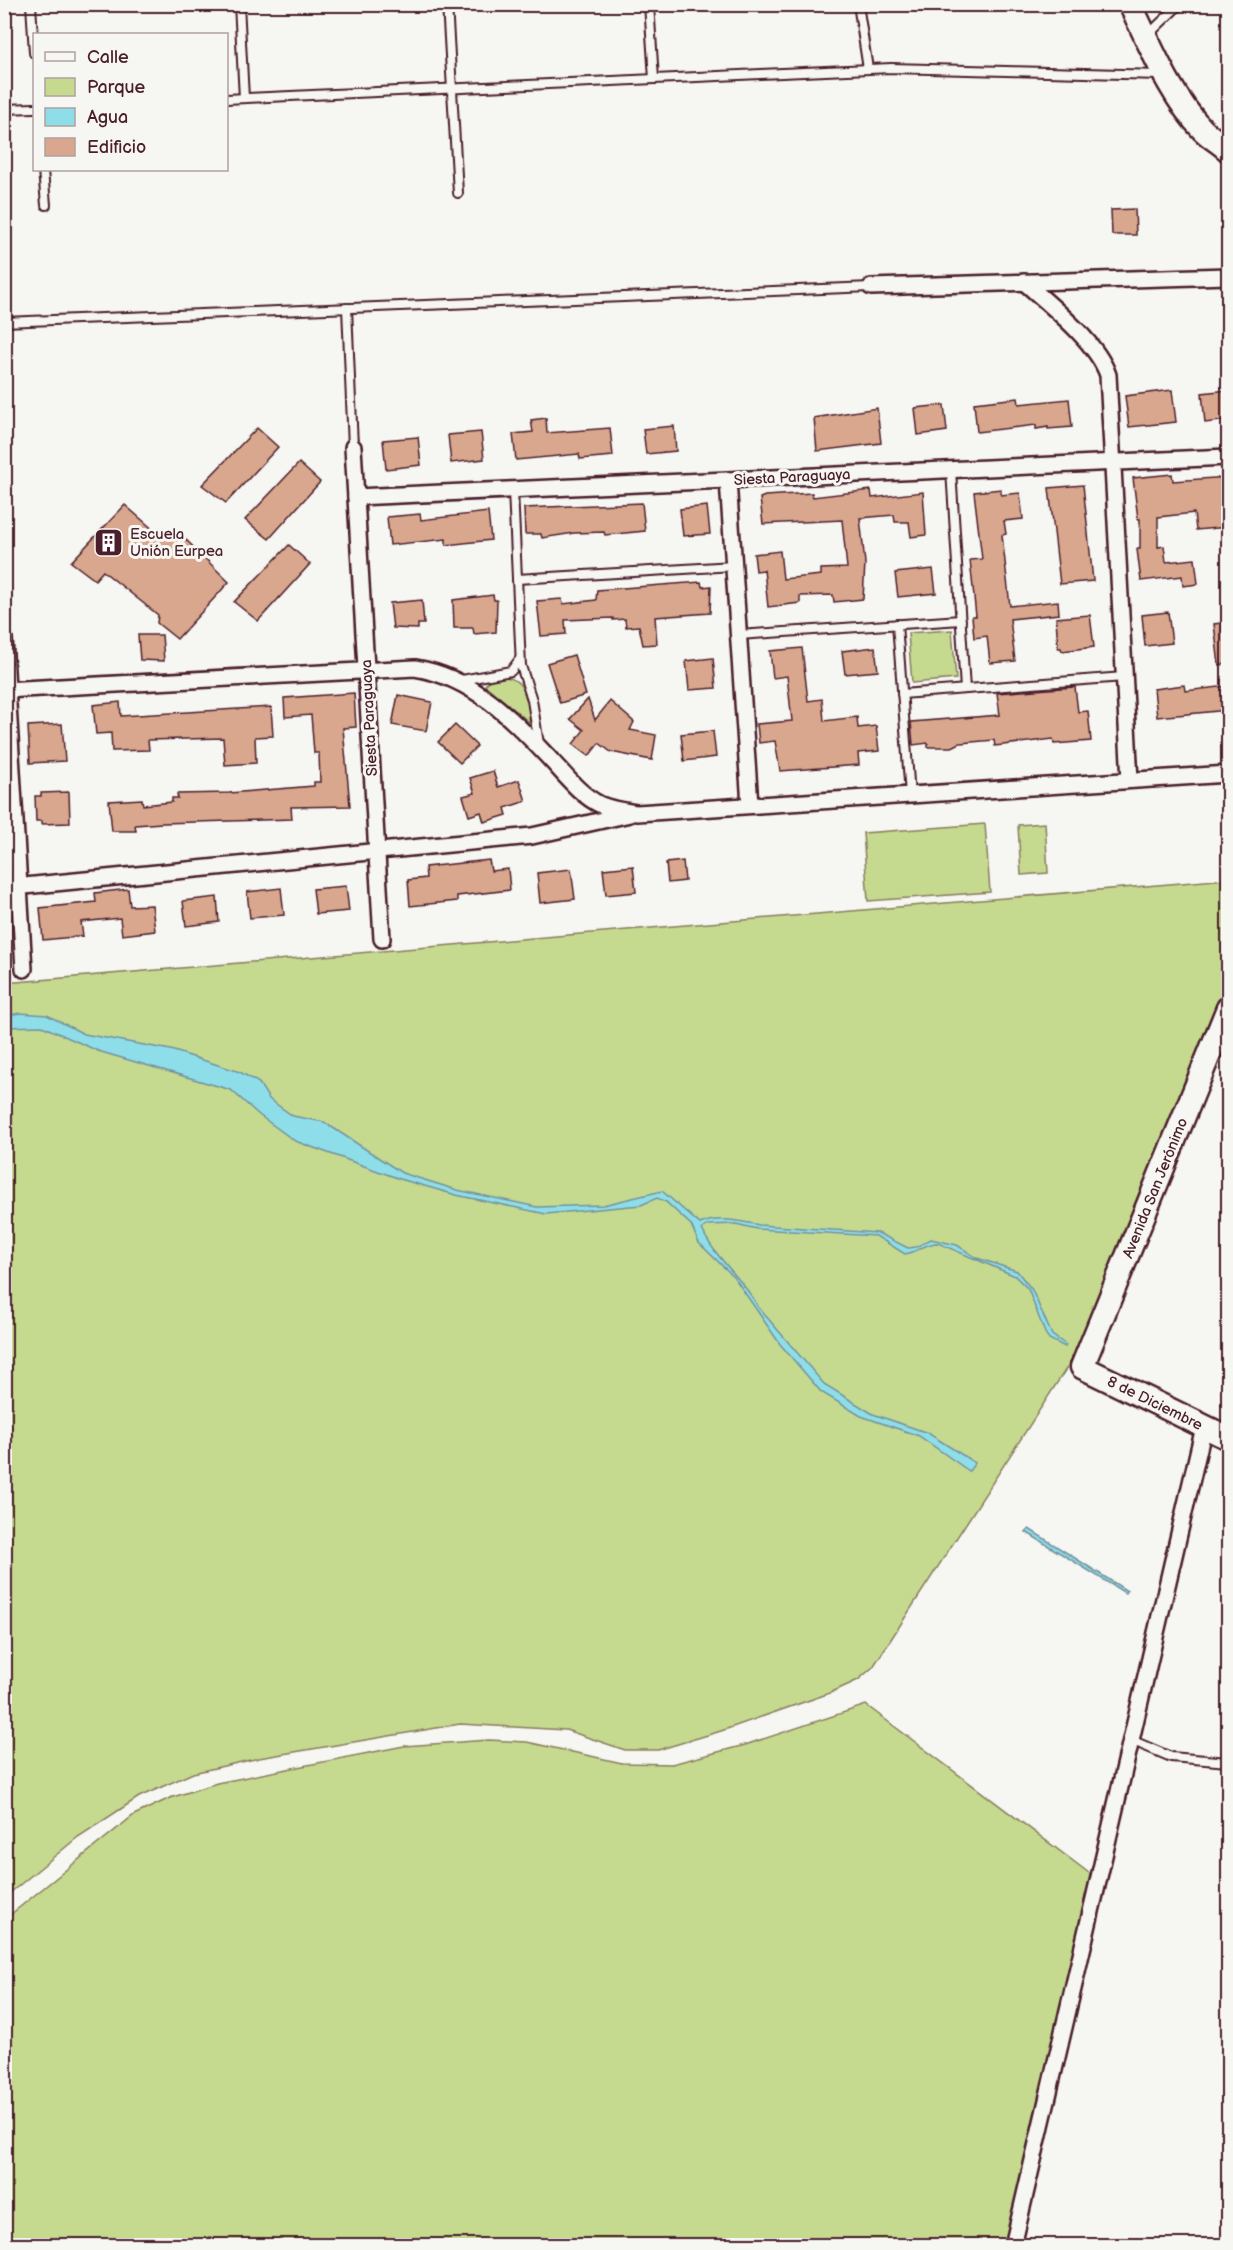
<svg xmlns="http://www.w3.org/2000/svg" width="1233" height="2250" viewBox="0 0 1233 2250" font-family="'Balsamiq Sans',sans-serif">
<style>
.green{fill:#c5da8f;stroke:#887c5d;stroke-width:1.5}
.water{fill:#8edee9;stroke:#73929d;stroke-width:1.5}
.building{fill:#d9a78d;stroke:#4a1f2b;stroke-width:1.5}
.lines{fill:none;stroke-linecap:round;stroke-linejoin:round}
.lane-casing{stroke:#4a1f2b;stroke-width:12}
.street-casing{stroke:#4a1f2b;stroke-width:20}
.secondary-casing{stroke:#4a1f2b;stroke-width:27}
.lane{stroke:#f6f6f2;stroke-width:8}
.street{stroke:#f6f6f2;stroke-width:15}
.secondary{stroke:#f6f6f2;stroke-width:22}
.labels{text-anchor:middle;stroke-width:6;stroke-linejoin:round;paint-order:stroke}
.street-label{font-size:15px;fill:#4a1f2b;stroke:#f6f6f2}
.poi-label{font-size:15px;fill:#4a1f2b;stroke:#f6f6f2;text-anchor:start}
</style>
<rect width="100%" height="100%" fill="#f6f6f2"/>
<filter id="ink" filterUnits="userSpaceOnUse"><feTurbulence type="fractalNoise" baseFrequency=".0167" numOctaves="2"/><feDisplacementMap in="SourceGraphic" scale="12" xChannelSelector="R" yChannelSelector="G"/><feConvolveMatrix kernelMatrix="1 2 1 2 8 2 1 2 1" color-interpolation-filters="sRGB"/></filter>
<g filter="url(#ink)">
<g class="green">
<polygon points="952,630 956,679 912,683 908,633"/>
<path d="M506 677C525 680 532 705 529 722L485 685 490 680Z"/>
<polygon points="1045,823 1048,873 1021,875 1018,825"/>
<polygon points="985,824 990,892 868,901 863,833"/>
<polygon points="1228,879 1228,979 1079,1349 873,1667 858,1680 830,1693 721,1731 658,1750 625,1750 566,1730 460,1724 259,1758 193,1773 139,1797 78,1837 5,1897 5,983"/>
<polygon points="866,1705 1093,1876 1006,2245 5,2246 5,1919 134,1815 170,1798 217,1783 404,1746 489,1740 527,1742 622,1763 672,1764 745,1745"/>
</g>
<g class="water">
<path d="M20 1013 47 1015 84 1034 171 1050 240 1072 259 1083 269 1099 293 1116 324 1122 402 1173 457 1190 537 1207 603 1205 662 1191 700 1224C717 1216 740 1221 759 1225L878 1233 908 1248 916 1247 931 1239 957 1245 977 1258 1017 1271 1032 1290 1052 1335 1066 1345 1065 1347 1049 1339 1045 1333 1028 1289 1015 1276 938 1243C925 1243 918 1252 905 1254L876 1236 757 1229 736 1224 708 1225 702 1229C714 1258 744 1279 759 1308L824 1384 873 1414 928 1433 975 1463 969 1471 919 1436 861 1416 821 1392 780 1344 734 1277 699 1243 691 1225 666 1202 657 1198 641 1205 546 1214 456 1195 400 1179 295 1141 259 1115 231 1090 98 1051 42 1026 5 1027V1016Z"/>
<polygon points="1029,1529 1127,1591 1125,1593 1026,1532"/>
</g>
<g class="building">
<polygon points="1135,209 1136,235 1112,235 1111,210"/>
<polygon points="1172,390 1176,422 1129,427 1125,396"/>
<polygon points="1228,390 1228,420 1205,423 1202,393"/>
<polygon points="1018,398 1019,404 1069,399 1072,427 1048,429 1048,427 1036,429 1036,425 977,432 974,403"/>
<polygon points="944,405 947,431 918,435 915,408"/>
<polygon points="877,408 881,443 817,451 814,418"/>
<polygon points="546,418 547,433 610,428 613,456 580,459 579,454 516,460 513,434 533,432 531,420"/>
<polygon points="674,426 676,451 646,454 643,429"/>
<polygon points="257,428 278,447 226,503 202,485"/>
<polygon points="481,432 484,459 451,463 448,435"/>
<polygon points="418,437 421,465 386,469 383,440"/>
<polygon points="299,463 320,482 269,539 245,520"/>
<polygon points="1172,474 1173,481 1228,477 1228,527 1196,530 1194,513 1158,517 1158,547 1164,546 1166,562 1195,559 1198,584 1183,586 1182,576 1141,581 1137,549 1140,549 1140,519 1138,519 1133,478"/>
<polygon points="1083,485 1093,581 1060,584 1049,488"/>
<polygon points="1001,489 1001,495 1020,493 1023,519 1004,521 1006,534 1002,535 1010,606 1058,601 1059,614 1010,619 1015,661 990,663 987,636 974,638 972,616 976,616 970,560 982,559 974,492"/>
<polygon points="871,490 872,498 923,492 926,535 911,537 909,522 895,522 894,515 860,518 865,563 863,599 834,602 833,595 800,596 800,603 768,607 764,570 756,571 754,554 780,551 783,579 821,575 821,569 847,568 842,520 763,524 760,498 765,496 812,493 813,497"/>
<polygon points="642,503 645,531 605,535 604,532 574,533 542,538 541,534 525,534 524,508"/>
<polygon points="125,505 164,539 174,528 229,582 177,639 157,623 158,615 103,571 95,580 71,562"/>
<polygon points="707,506 710,534 683,536 680,509"/>
<polygon points="488,512 491,540 446,545 446,539 390,545 387,517 420,514 421,520"/>
<polygon points="289,545 310,564 258,621 234,602"/>
<polygon points="933,569 936,593 898,597 895,573"/>
<polygon points="701,582 702,587 711,586 710,613 655,617 657,644 643,645 639,626 626,627 625,619 613,620 613,618 565,620 566,634 541,636 537,601 562,599 563,604 596,600 597,590"/>
<polygon points="493,595 494,600 497,600 496,632 474,634 473,628 454,628 453,600"/>
<polygon points="422,600 424,624 418,624 418,629 393,628 390,603"/>
<polygon points="1168,612 1172,643 1145,646 1142,615"/>
<polygon points="1090,615 1094,647 1062,651 1061,648 1058,648 1056,618"/>
<polygon points="1228,622 1228,664 1219,665 1214,624"/>
<polygon points="138,635 162,635 164,661 140,660"/>
<polygon points="875,647 878,671 845,674 842,651"/>
<polygon points="802,648 808,701 822,699 824,721 857,717 858,728 876,726 879,751 858,753 859,765 780,771 775,741 759,743 757,724 792,721 787,676 773,678 770,651"/>
<polygon points="574,655 586,695 560,703 547,663"/>
<polygon points="713,658 716,688 689,690 686,661"/>
<polygon points="1184,685 1185,691 1228,686 1228,710 1157,717 1154,689"/>
<polygon points="1075,687 1078,712 1088,711 1091,741 1054,744 1053,739 995,746 994,740 960,743 952,747 928,747 928,743 913,745 911,722 1000,715 997,693"/>
<polygon points="354,693 356,727 343,728 350,806 291,807 292,819 162,823 135,825 136,831 112,831 109,801 142,799 143,805 172,802 172,798 178,798 177,794 229,793 314,786 314,782 320,782 319,753 314,753 311,715 285,717 284,698"/>
<polygon points="398,695 432,702 426,731 392,725"/>
<polygon points="588,699 595,720 610,701 634,722 630,730 656,735 652,760 611,752 599,743 589,756 573,744 584,730 570,719"/>
<polygon points="120,702 121,716 271,707 273,736 255,737 256,763 225,765 223,738 148,740 149,750 112,751 111,733 96,734 93,705"/>
<polygon points="62,724 65,761 30,763 28,726"/>
<polygon points="455,725 477,746 460,763 438,742"/>
<polygon points="713,731 716,757 684,761 681,734"/>
<polygon points="493,771 498,787 519,780 526,801 505,808 507,815 484,822 481,812 469,816 463,796 475,793 470,778"/>
<polygon points="69,792 70,823 42,824 42,821 36,821 35,796 41,796 41,793"/>
<polygon points="489,860 491,871 508,869 510,890 457,896 457,901 410,906 408,880 426,878 425,867"/>
<polygon points="683,861 685,881 668,883 666,863"/>
<polygon points="633,866 636,892 606,895 603,869"/>
<polygon points="571,869 575,899 540,903 537,873"/>
<polygon points="346,886 349,911 316,914 313,889"/>
<polygon points="281,888 284,915 250,918 247,892"/>
<polygon points="128,889 130,906 152,905 155,931 122,935 120,918 81,922 83,936 43,940 40,908 96,902 95,893"/>
<polygon points="217,897 219,922 186,926 183,901"/>
</g>
<g class="lines">
<defs>
<g id="lane">
<polyline points="31,4 34,53"/>
<polyline points="239,4 244,98"/>
<polyline points="447,4 458,193"/>
<polyline points="649,4 654,79"/>
<polyline points="858,4 868,69"/>
<polyline points="1149,34 1180,4"/>
<polyline points="226,99 891,68 1160,75"/>
<polyline points="4,109 34,108"/>
<polyline points="43,170 46,205"/>
<polyline points="347,308 353,447"/>
<polyline points="4,322 871,287"/>
<polyline points="951,470 965,689"/>
<polyline points="513,490 521,666 532,700 539,744"/>
<polyline points="517,579 734,566"/>
<polyline points="897,624 910,795"/>
<polyline points="739,635 961,620"/>
<polyline points="462,680 511,671 520,659"/>
<polyline points="902,694 1124,677"/>
<polyline points="1131,1740 1171,1757 1228,1762"/>
</g>
<g id="street">
<path d="M1024 282C1050 305 1097 342 1108 375L1130 780"/>
<polyline points="871,287 1228,276"/>
<polyline points="353,447 382,939"/>
<polyline points="728,480 750,805"/>
<polyline points="356,497 1228,457"/>
<polyline points="4,638 24,969"/>
<path d="M4 690 415 668C472 677 512 718 550 759 565 775 581 796 601 805 613 810 625 811 637 813L1228 774"/>
<polyline points="4,888 532,836 630,814"/>
<polyline points="1013,2246 1204,1427"/>
</g>
<g id="secondary">
<path d="M1130 4C1151 46 1170 96 1203 130 1210 137 1220 143 1228 150"/>
<polyline points="1228,1008 1082,1367 1228,1438"/>
</g>
</defs>
<use href="#lane" class="lane-casing"/>
<use href="#street" class="street-casing"/>
<use href="#secondary" class="secondary-casing"/>
<use href="#lane" class="lane"/>
<use href="#street" class="street"/>
<use href="#secondary" class="secondary"/>
</g>
</g>
<defs>
<symbol id="building-square" viewBox="-11 -11 22 22"><rect x="-9" y="-9" width="18" height="18" rx="4" fill="#4a1f2b" stroke="#f6f6f2"/><path d="M-4-6H4V6H1V3H-1V6H-4ZM-2.5-4.3h1.7v1.8h-1.7ZM.8-4.3h1.7v1.8H.8ZM-2.5-1h1.7V.8h-1.7ZM.8-1h1.7V.8H.8Z" fill="#fff"/></symbol>
</defs>
<g fill-rule="evenodd">
<use href="#building-square" x="92" y="526" width="33" height="33"/>
</g>
<g class="labels">
<g class="street-label">
<text transform="translate(792 477) rotate(-3)" y="5">Siesta Paraguaya</text>
<text transform="translate(369 718) rotate(-93)" y="5">Siesta Paraguaya</text>
<text transform="translate(1155 1188) rotate(-68)" y="5">Avenida San Jerónimo</text>
<text transform="translate(1155 1403) rotate(26)" y="5">8 de Diciembre</text>
</g>
<g class="poi-label">
<text x="130" y="539">Escuela<tspan x="130" dy="17">Unión Eurpea</tspan></text>
</g>
</g>
<rect width="1233" height="2250" fill="none" stroke="#f6f6f2" stroke-width="24"/>
<rect x="12" y="12" width="1209" height="2226" fill="none" stroke="#4a1f2b" stroke-width="2" filter="url(#ink)"/>
<rect x="33" y="33" width="195" height="138" fill="#f6f6f2" stroke="#b1a0a2" stroke-width="1.5"/>
<rect x="45" y="52" width="30" height="9" fill="#f6f6f2" stroke="#b1a0a2" stroke-width="1.5"/>
<text x="87" y="63" font-size="18" fill="#4a1f2b">Calle</text>
<rect x="45" y="78" width="30" height="18" fill="#c5da8f" stroke="#b1a0a2" stroke-width="1.5"/>
<text x="87" y="93" font-size="18" fill="#4a1f2b">Parque</text>
<rect x="45" y="108" width="30" height="18" fill="#8edee9" stroke="#b1a0a2" stroke-width="1.5"/>
<text x="87" y="123" font-size="18" fill="#4a1f2b">Agua</text>
<rect x="45" y="138" width="30" height="18" fill="#d9a78d" stroke="#b1a0a2" stroke-width="1.5"/>
<text x="87" y="153" font-size="18" fill="#4a1f2b">Edificio</text>
</svg>
